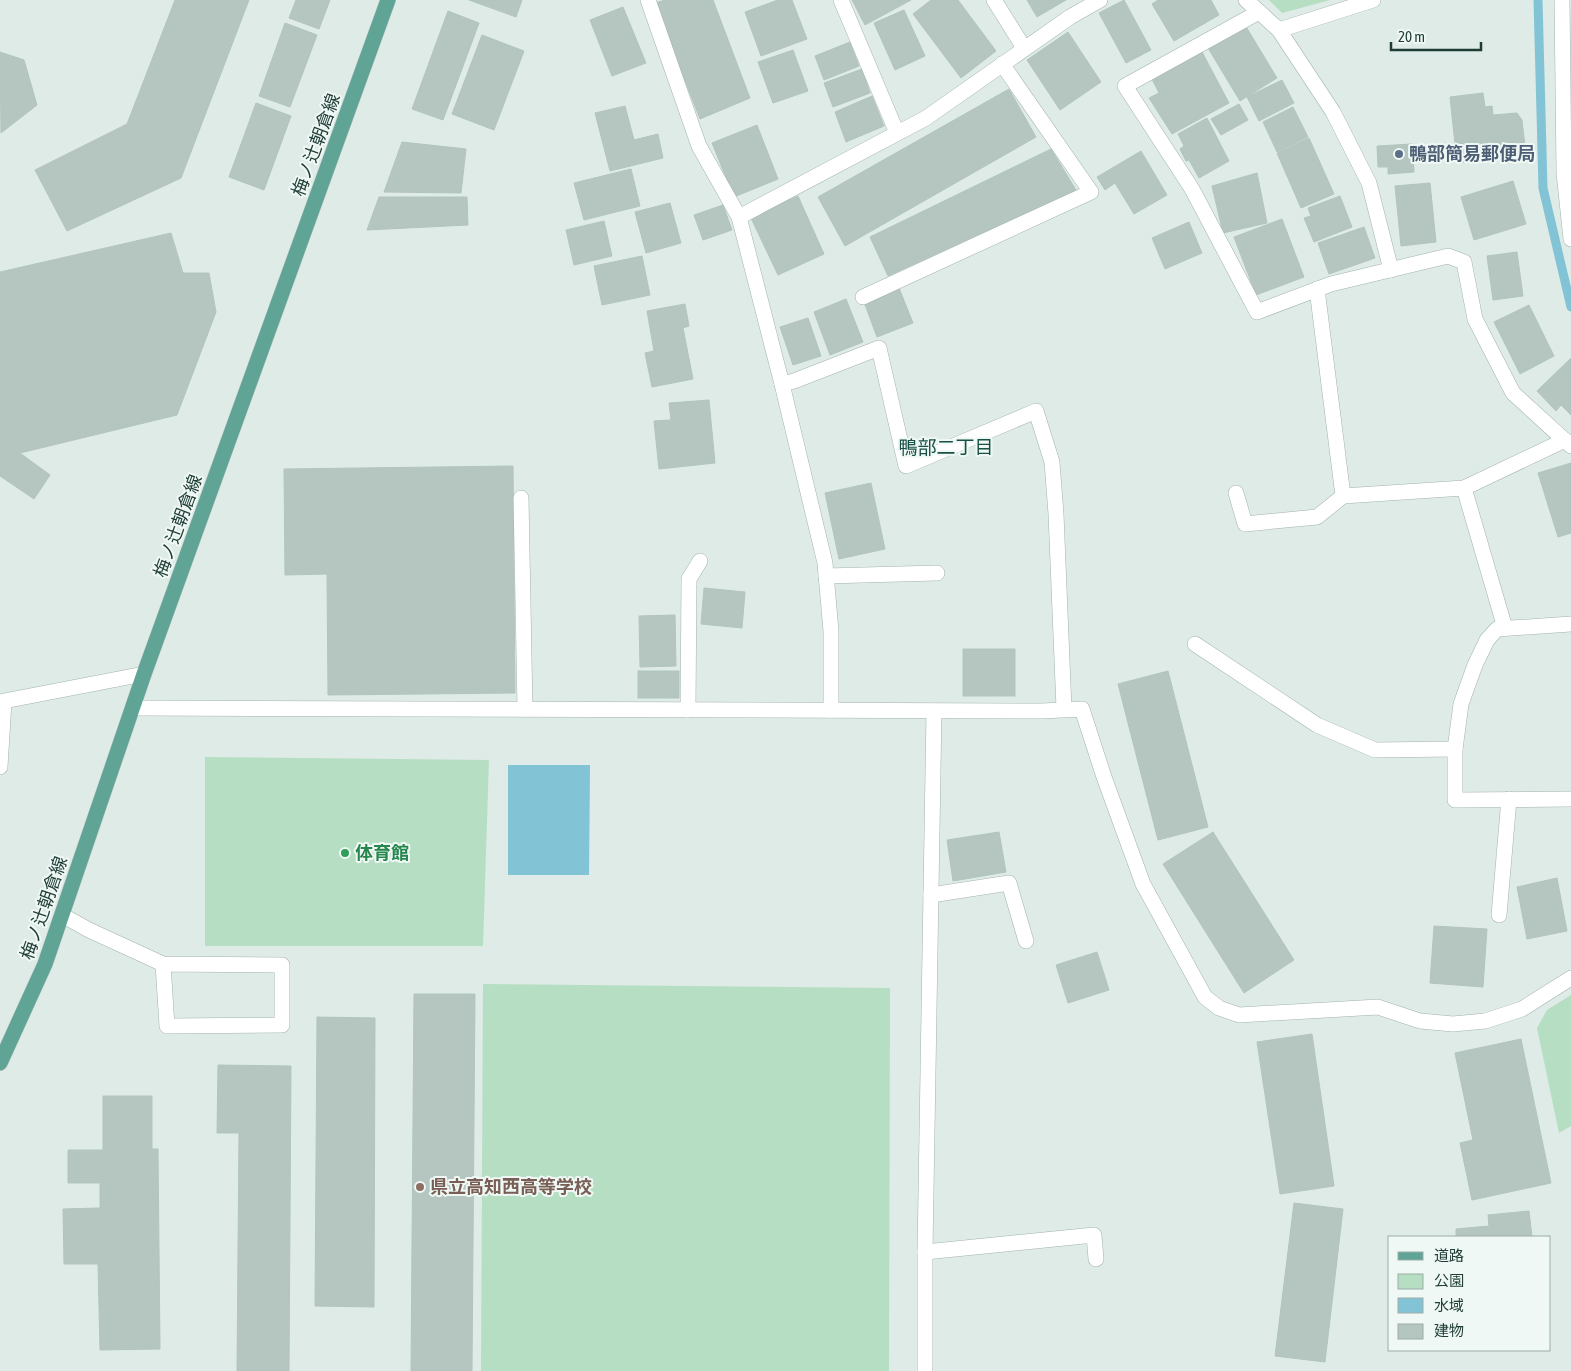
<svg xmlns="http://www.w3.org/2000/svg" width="1571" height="1371" viewBox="0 0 1571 1371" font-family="'Asap Condensed','Noto Sans JP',sans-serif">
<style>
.green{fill:#b6dec3}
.water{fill:#82c4d5}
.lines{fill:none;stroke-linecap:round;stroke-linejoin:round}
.stream{stroke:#82c4d5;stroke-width:9}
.building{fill:#b4c6bf;stroke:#b1c5be}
.minor-casing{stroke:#a2b3ae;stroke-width:16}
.major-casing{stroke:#c0c8c7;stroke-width:16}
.minor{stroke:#fff;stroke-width:15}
.major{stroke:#60a496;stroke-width:15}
.service-dot{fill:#5c6f8a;stroke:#eff8f4;stroke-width:2}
.leisure-dot{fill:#2e9e5b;stroke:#eff8f4;stroke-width:2}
.education-dot{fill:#8d6e63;stroke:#eff8f4;stroke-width:2}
.labels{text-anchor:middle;stroke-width:4;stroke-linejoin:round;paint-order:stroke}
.street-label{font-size:18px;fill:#1f3c36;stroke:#eff8f4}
.service-label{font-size:18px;font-weight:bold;fill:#4e5e75;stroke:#eff8f4;text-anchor:start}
.leisure-label{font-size:18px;font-weight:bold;fill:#27864d;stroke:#eff8f4;text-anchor:start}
.education-label{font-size:18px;font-weight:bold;fill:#785e54;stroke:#eff8f4;text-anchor:start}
.neighbourhood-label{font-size:19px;fill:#195045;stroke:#eff8f4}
</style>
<rect width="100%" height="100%" fill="#dfebe6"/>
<g class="green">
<polygon points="1269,0 1330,0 1282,13"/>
<polygon points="205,757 489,760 483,946 205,946"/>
<polygon points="483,984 890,988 889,1371 481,1371"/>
<polygon points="1571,995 1571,1126 1559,1133 1537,1028 1547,1010"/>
</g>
<polygon class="water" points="508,765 590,765 589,875 508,875"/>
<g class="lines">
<polyline class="stream" points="1538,0 1543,188 1571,307"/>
</g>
<g class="building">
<polygon points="175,0 249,0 181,178 67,231 35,170 127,124"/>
<polygon points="296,0 330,0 319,29 289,18"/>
<polygon points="469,0 522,0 516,17"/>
<polygon points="665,0 713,0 750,98 700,119 655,3"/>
<polygon points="778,0 792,0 807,39 761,56 745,12"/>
<polygon points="852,0 911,0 865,25"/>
<polygon points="931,0 958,0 996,51 961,78 913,14"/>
<polygon points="1027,0 1066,0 1037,17"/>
<polygon points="1124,0 1151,50 1126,63 1099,13"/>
<polygon points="1158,0 1211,0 1219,15 1174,41 1152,4"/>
<polygon points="623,7 646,63 612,76 590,20"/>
<polygon points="904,10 925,56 895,70 874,23"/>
<polygon points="448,11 479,23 443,120 412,109"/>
<polygon points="285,23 317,35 290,107 259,96"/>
<polygon points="1245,25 1277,78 1240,101 1208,48"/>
<polygon points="1068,32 1101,82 1060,110 1027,60"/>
<polygon points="482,35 524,51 494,130 452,114"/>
<polygon points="850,42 859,66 824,80 815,56"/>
<polygon points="793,50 808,91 773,103 758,62"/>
<polygon points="1201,50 1229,103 1172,134 1149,98 1159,93 1151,77"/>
<polygon points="0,52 24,60 37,105 1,133"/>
<polygon points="862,69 870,93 833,107 824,83"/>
<polygon points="1282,80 1294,103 1259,121 1247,97"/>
<polygon points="1009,89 1036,137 845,246 818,197"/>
<polygon points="1483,93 1485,107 1492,106 1493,115 1517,113 1522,120 1526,155 1457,163 1450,97"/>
<polygon points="872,96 884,126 846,142 835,112"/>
<polygon points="256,103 291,116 264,190 229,177"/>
<polygon points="1239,104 1248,120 1221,135 1211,119"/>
<polygon points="625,106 634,140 658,134 663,158 610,171 595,113"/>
<polygon points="1293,107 1308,137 1277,152 1263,122"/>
<polygon points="1207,118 1229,161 1199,178 1189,160 1186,161 1180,149 1184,146 1178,134"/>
<polygon points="757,125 778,179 734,197 712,143"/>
<polygon points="1309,138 1334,194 1301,208 1277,153"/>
<polygon points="402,142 466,149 461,193 384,192"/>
<polygon points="1412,144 1414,172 1388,174 1388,167 1378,167 1377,146"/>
<polygon points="1051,149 1076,190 888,276 870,237"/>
<polygon points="1141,151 1167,195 1134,214 1115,183 1105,190 1097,177"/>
<polygon points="631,169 640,206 584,220 574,183"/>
<polygon points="1257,173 1267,223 1223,233 1212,186"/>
<polygon points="1513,181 1526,224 1474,240 1461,197"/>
<polygon points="1430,183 1436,242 1401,246 1395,186"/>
<polygon points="798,196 824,254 778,275 751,218"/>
<polygon points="1340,196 1352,227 1314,242 1304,218 1311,216 1308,208"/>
<polygon points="379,197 467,197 468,225 367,230"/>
<polygon points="670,203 681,243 646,253 635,212"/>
<polygon points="723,205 732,230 703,240 694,215"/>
<polygon points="1282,219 1304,277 1256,295 1234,237"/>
<polygon points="604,221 612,256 574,265 566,230"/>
<polygon points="1189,222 1202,253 1165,269 1152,238"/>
<polygon points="1364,227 1375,258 1329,274 1318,243"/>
<polygon points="171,233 183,273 209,273 216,312 177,415 20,453 50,475 34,499 0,476 0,272"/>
<polygon points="1517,252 1523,296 1493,300 1487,256"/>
<polygon points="642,256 650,295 602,305 594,266"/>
<polygon points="899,288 913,323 877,337 864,302"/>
<polygon points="846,299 863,342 830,355 814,312"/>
<polygon points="685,304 689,326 683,328 693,379 652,387 645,353 654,351 647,311"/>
<polygon points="1529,305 1554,356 1520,374 1494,322"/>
<polygon points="808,318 821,356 793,365 780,327"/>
<polygon points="1571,358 1571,415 1561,405 1556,411 1537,391"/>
<polygon points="709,400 715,463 659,469 654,421 671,420 669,403"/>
<polygon points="1571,463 1571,533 1558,537 1538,473"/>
<polygon points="513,466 515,693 328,695 327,574 285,575 284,469"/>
<polygon points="871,483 885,549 839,559 825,493"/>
<polygon points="704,588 745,592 742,628 701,624"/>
<polygon points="675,615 676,666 640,667 639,616"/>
<rect x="963" y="649" width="52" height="47"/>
<rect x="638" y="671" width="41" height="27"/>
<polygon points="1168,671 1208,827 1158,840 1118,684"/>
<polygon points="999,832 1006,872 953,881 947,840"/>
<polygon points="1213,832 1294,960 1244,993 1163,864"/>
<polygon points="1557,878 1567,931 1527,939 1517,887"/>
<polygon points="1434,926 1487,929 1483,987 1430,983"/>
<polygon points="1097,952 1109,990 1068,1003 1056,965"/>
<polygon points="414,994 475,994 472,1371 411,1371"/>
<polygon points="317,1017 375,1018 374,1307 315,1306"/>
<polygon points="1312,1034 1334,1186 1280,1194 1257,1042"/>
<polygon points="1521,1039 1551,1183 1472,1200 1460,1143 1473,1140 1455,1053"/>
<polygon points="218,1065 291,1066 289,1371 237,1371 239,1133 217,1133"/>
<polygon points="103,1096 152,1096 152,1149 158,1149 160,1349 100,1350 98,1264 64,1264 63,1209 100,1208 100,1183 68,1183 68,1150 103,1150"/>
<polygon points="1294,1203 1343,1209 1325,1362 1275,1356"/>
<polygon points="1529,1211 1532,1237 1456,1237 1456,1229 1489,1226 1488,1215"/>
</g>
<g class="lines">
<defs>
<g id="minor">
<polyline points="648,0 699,146 739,217 782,384"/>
<polyline points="841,0 897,133"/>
<polyline points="994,0 1024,48"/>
<polyline points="1246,0 1279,30 1333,112 1369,183 1391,270"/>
<polyline points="1562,0 1564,173 1571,239"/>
<polyline points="1259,12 1125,86 1192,189 1257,312 1331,284 1448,256 1464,262 1475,319 1513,393 1571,446"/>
<polyline points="1279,30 1373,0"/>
<polyline points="739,217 926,118 1070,17 1100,0"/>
<polyline points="1317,289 1343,496 1464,488 1565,440"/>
<polyline points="863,297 1091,192 1002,64"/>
<polyline points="1464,488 1505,628"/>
<polyline points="1236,493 1245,524 1317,517 1343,496"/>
<polyline points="521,498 525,709"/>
<polyline points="826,576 937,573"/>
<polyline points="1571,624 1497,629 1487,640 1475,665 1461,704 1455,749 1455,800 1571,799"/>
<polyline points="1195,644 1317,725 1375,750 1455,749"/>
<polyline points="133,708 1042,711 1082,709 1104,777 1143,884 1205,997 1219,1008 1239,1015 1378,1007 1420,1021 1453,1024 1485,1021 1522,1009 1571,978"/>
<polyline points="688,710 689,579 700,561"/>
<polyline points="831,710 831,631 825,563 782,384 794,381 879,348 906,466 1036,411 1052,462 1056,514 1064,709"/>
<polyline points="0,767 4,701 144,674"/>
<polyline points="931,895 1009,883 1026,941"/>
<polyline points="62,915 89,930 163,964 282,965 282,1025 167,1026 163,964"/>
<polyline points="1499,915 1509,799"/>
<polyline points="925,1252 1094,1235 1096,1259"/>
<polyline points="925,1371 925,1252 934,711"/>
</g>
<polyline id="major" points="0,1063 45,964 144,674 388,0"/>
</defs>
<use href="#minor" class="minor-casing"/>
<use href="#major" class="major-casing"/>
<use href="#minor" class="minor"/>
<use href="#major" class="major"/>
</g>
<circle class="service-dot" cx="1399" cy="154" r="5"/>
<circle class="leisure-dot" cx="345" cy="853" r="5"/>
<circle class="education-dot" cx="420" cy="1187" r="5"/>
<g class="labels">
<g class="street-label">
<text transform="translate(316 145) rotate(-70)" y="6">梅ノ辻朝倉線</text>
<text transform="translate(178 526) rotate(-70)" y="6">梅ノ辻朝倉線</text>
<text transform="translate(44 908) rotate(-71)" y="6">梅ノ辻朝倉線</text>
</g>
<g class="service-label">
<text x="1409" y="160">鴨部簡易郵便局</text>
</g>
<g class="leisure-label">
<text x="355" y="859">体育館</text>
</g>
<g class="education-label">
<text x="430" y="1193">県立高知西高等学校</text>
</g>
<g class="neighbourhood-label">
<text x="946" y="454">鴨部二丁目</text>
</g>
</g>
<rect x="1388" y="1236" width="162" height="115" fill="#eff8f4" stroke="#9cada8"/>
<rect x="1398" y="1252" width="25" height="8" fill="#60a496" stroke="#9cada8"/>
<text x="1434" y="1261" font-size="15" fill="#1f3c36">道路</text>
<rect x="1398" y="1274" width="25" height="15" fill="#b6dec3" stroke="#9cada8"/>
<text x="1434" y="1286" font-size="15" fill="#1f3c36">公園</text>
<rect x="1398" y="1298" width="25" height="15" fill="#82c4d5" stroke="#9cada8"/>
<text x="1434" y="1311" font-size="15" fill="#1f3c36">水域</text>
<rect x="1398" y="1324" width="25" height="15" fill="#b4c6bf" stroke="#9cada8"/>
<text x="1434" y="1336" font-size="15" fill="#1f3c36">建物</text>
<path d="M1391 42v8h90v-8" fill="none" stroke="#1f3c36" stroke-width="2.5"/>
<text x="1398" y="42" font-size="15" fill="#1f3c36" stroke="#eff8f4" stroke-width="4" paint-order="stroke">20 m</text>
</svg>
